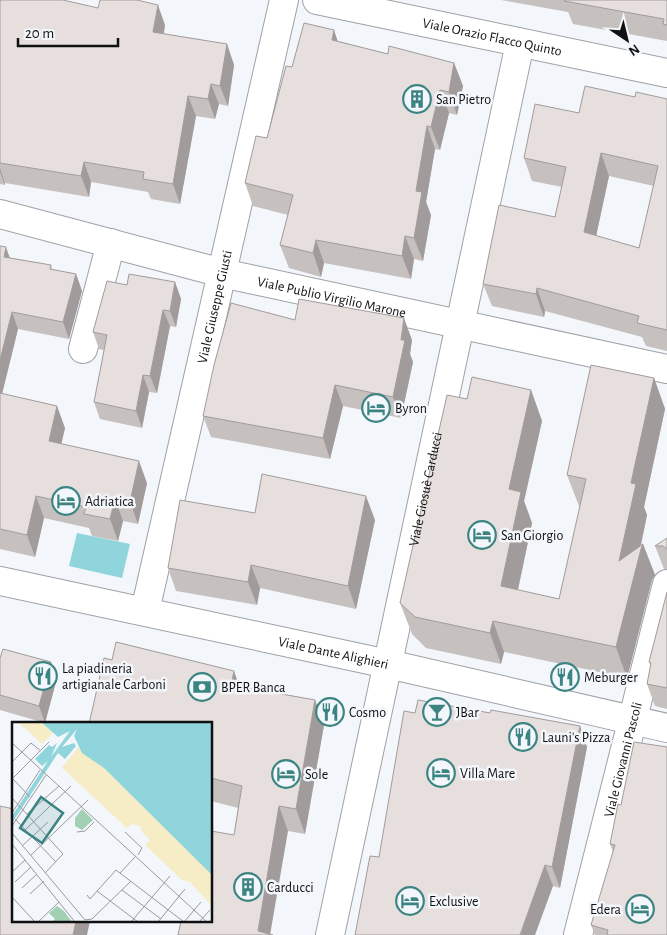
<svg xmlns="http://www.w3.org/2000/svg" width="667" height="935" viewBox="0 0 667 935" font-family="'Alegreya Sans',sans-serif">
<style>
.water{fill:#90d5dc}
.lines{fill:none;stroke-linecap:round;stroke-linejoin:round}
.minor-casing{stroke:#9ea1a6;stroke-width:30}
.minor{stroke:#fff;stroke-width:28}
.wall{fill:#c6c0be;fill-rule:evenodd}
.shaded-wall{fill:#a19c9b}
.building{fill:#e6dfdd;stroke:#a19c9b;fill-rule:evenodd}
.labels{text-anchor:middle;stroke-width:5;stroke-linejoin:round;paint-order:stroke}
.street-label{font-size:14px;fill:#0f1011;stroke:#f3f6fb}
.poi-label{font-size:14px;fill:#0f1011;stroke:#f3f6fb;text-anchor:start}
.inset-road{fill:none;stroke:#989a9d;stroke-width:1}
.view{fill:#3c8482;fill-opacity:0.15;stroke:#3c8482;stroke-width:2.5}
.inset-edge{fill:none;stroke:#0f1011;stroke-width:2.5}
</style>
<rect width="100%" height="100%" fill="#f3f6fb"/>
<polygon class="water" points="77,533 130,544 122,578 69,566"/>
<g class="lines">
<defs>
<g id="minor">
<path id="s1" d="M317 0 667 73"/>
<path id="s2" d="M0 214 222 273 667 369"/>
<polyline points="83,349 111,243"/>
<path id="s3" d="M0 581 388 664 667 728"/>
<path id="s4" d="M145 611 284 0"/>
<path id="s5" d="M330 935 520 43"/>
<path id="s6" d="M578 935 667 584"/>
</g>
</defs>
<use href="#minor" class="minor-casing"/>
<use href="#minor" class="minor"/>
</g>
<g class="wall">
<polygon points="0,0 165,25 164,34 227,44 234,65 228,106 219,104 215,119 196,116 180,204 151,199 148,192 91,182 89,197 5,183 5,185 0,184"/>
<polygon points="501,0 667,0 667,41 573,24 568,12"/>
<polygon points="338,41 388,54 454,63 463,86 457,115 449,113 440,150 435,149 426,202 431,215 423,261 414,259 411,279 324,263 321,277 289,268 280,245 288,215 253,206 245,183 267,138 292,67"/>
<path d="M635 97 667 99V351L646 346 642 337 545 311 544 317 492 306 483 284 555 217 562 187 532 181 524 158 579 113ZM609 176 654 186 639 248 596 236Z"/>
<polygon points="0,246 10,258 51,265 52,270 76,274 82,291 69,339 18,329 2,394 65,428 61,444 147,483 138,524 123,521 118,541 92,536 89,528 44,518 35,557 0,549"/>
<polygon points="175,282 181,299 176,327 170,326 157,393 149,392 142,428 100,419 94,402 104,350 99,349 93,332"/>
<polygon points="295,320 412,340 410,354 413,362 401,418 343,406 330,459 211,437 203,416"/>
<polygon points="654,378 665,409 644,507 647,515 641,546 643,544 655,575 652,580 627,678 504,652 501,664 426,648 412,634 400,603 467,399 531,390 542,421 524,501 532,523 518,590 559,599 580,507 579,506 567,475"/>
<polygon points="255,513 375,520 356,609 260,588 257,605 176,591 168,568"/>
<polygon points="667,538 667,569 664,569 655,546"/>
<polygon points="667,592 667,709 655,706 647,684 651,666 649,662"/>
<polygon points="57,678 45,723 0,710 0,695"/>
<polygon points="240,686 315,700 324,725 305,834 288,831 234,835 238,808 211,801 211,724"/>
<polygon points="415,713 490,713 580,726 587,747 560,888 553,886 379,857"/>
<polygon points="621,805 667,935 595,935 591,925 613,852 610,844"/>
</g>
<g class="shaded-wall">
<polygon points="158,5 165,25 160,53 153,32"/>
<polygon points="334,30 342,54 332,40"/>
<polygon points="227,44 234,65 228,106 220,86"/>
<polygon points="454,63 463,86 457,115 449,92"/>
<polygon points="211,84 219,104 215,119 208,99"/>
<polygon points="440,90 449,113 440,150 431,127"/>
<polygon points="188,96 196,116 180,204 173,184"/>
<polygon points="427,126 435,149 426,202 431,215 423,261 414,238 416,191"/>
<polygon points="601,153 609,176 592,255 584,232"/>
<polygon points="84,162 91,182 89,197 81,176"/>
<polygon points="0,168 5,183 5,185 0,172"/>
<polygon points="405,236 414,259 411,279 402,256"/>
<polygon points="316,240 324,263 321,277 313,253"/>
<polygon points="6,247 12,264 4,257"/>
<polygon points="76,274 82,291 69,339 63,322"/>
<polygon points="175,282 181,299 176,327 170,311"/>
<polygon points="537,288 545,311 544,317 536,294"/>
<polygon points="163,310 170,326 157,393 150,376"/>
<polygon points="12,312 18,329 0,402 0,360"/>
<polygon points="404,318 412,340 410,354 413,362 401,418 393,397"/>
<polygon points="143,375 149,392 142,428 136,411"/>
<polygon points="654,378 665,409 644,507 647,515 636,567 641,549 643,544 655,575 652,580 627,678 616,647 619,561 631,483"/>
<polygon points="335,385 343,406 330,459 323,438"/>
<polygon points="531,390 542,421 524,501 532,523 512,617 501,586 509,489"/>
<polygon points="57,406 65,428 57,463 49,441"/>
<polygon points="139,461 147,483 138,524 130,502"/>
<polygon points="36,496 44,518 35,557 27,535"/>
<polygon points="366,496 375,520 356,609 348,586"/>
<polygon points="115,499 123,521 118,541 110,519"/>
<polygon points="251,565 260,588 257,605 248,582"/>
<polygon points="493,621 504,652 501,664 490,633"/>
<polygon points="51,662 57,678 45,723 39,706"/>
<polygon points="234,671 243,696 231,685"/>
<polygon points="315,700 324,725 305,834 296,809"/>
<polygon points="580,726 587,747 560,888 552,867"/>
<polygon points="279,806 288,831 270,935 258,931"/>
<polygon points="545,865 553,886 535,935 520,935"/>
<polygon points="76,921 90,921 87,935 73,935"/>
</g>
<g class="building">
<polygon points="0,0 63,0 98,8 100,0 137,0 158,5 153,32 227,44 220,86 211,84 208,99 188,96 173,184 143,179 144,172 84,162 81,176 0,163"/>
<polygon points="565,0 667,0 667,25 663,24 664,19 564,1"/>
<polygon points="304,23 334,30 332,40 388,54 389,46 454,63 449,92 440,90 431,127 427,126 416,191 422,192 414,238 405,236 402,256 316,240 313,253 280,245 293,195 245,183 256,136 267,138 286,66 292,67"/>
<path d="M585 86 635 97 636 92 667 99V330L637 323 639 316 537 288 536 294 483 284 499 205 555 217 566 167 524 158 535 104 579 113ZM601 153 658 166 639 248 584 232Z"/>
<polygon points="0,246 6,247 4,257 51,265 50,269 76,274 63,322 12,312 0,360"/>
<polygon points="129,274 175,282 170,311 163,310 150,376 143,375 136,411 94,402 107,335 93,332 107,281 127,285"/>
<polygon points="299,299 404,318 401,340 405,340 393,397 335,385 323,438 203,416 214,365 231,303 295,320"/>
<polygon points="591,365 654,378 631,483 636,484 619,561 643,544 641,549 616,647 493,621 490,633 415,617 400,603 447,395 467,399 472,377 531,390 509,489 521,492 501,586 559,599 586,479 567,475"/>
<polygon points="0,393 57,406 49,441 139,461 130,502 115,499 110,519 84,514 86,507 36,496 27,535 0,529"/>
<polygon points="262,474 366,496 348,586 251,565 248,582 168,568 180,500 255,513"/>
<polygon points="667,538 667,549 663,546 655,546"/>
<polygon points="667,592 667,688 647,684 651,663 649,662"/>
<polygon points="116,642 234,671 231,685 315,700 296,809 279,806 258,931 273,935 178,935 181,921 211,921 211,831 234,835 242,786 211,778 211,724 89,724 104,658 112,660"/>
<polygon points="3,649 51,662 39,706 0,695 0,658"/>
<polygon points="418,700 490,713 491,710 580,726 552,867 545,865 520,935 355,935 370,856 379,857 404,711 415,713"/>
<polygon points="634,742 667,747 667,935 607,935 608,930 591,925 615,845 610,844 618,804 621,805"/>
<polygon points="0,806 14,809 14,921 76,921 73,935 0,935"/>
</g>
<defs>
<symbol id="building-ring" viewBox="-11 -11 22 22"><circle r="9.5" fill="#f3f6fb" stroke="#3c8482" stroke-width="1.5"/><path d="M-4-6H4V6H1V3H-1V6H-4ZM-2.5-4.3h1.7v1.8h-1.7ZM.8-4.3h1.7v1.8H.8ZM-2.5-1h1.7V.8h-1.7ZM.8-1h1.7V.8H.8Z" fill="#3c8482"/></symbol>
<symbol id="hotel-ring" viewBox="-11 -11 22 22"><circle r="9.5" fill="#f3f6fb" stroke="#3c8482" stroke-width="1.5"/><path d="M-6-4.5h1.5V1H6V5H4.5V3h-9V5H-6ZM-4 0a1.8 1.8 0 1 1 3.6 0ZM.5 0V-2.5h3Q6-2.5 6 0Z" fill="#3c8482"/></symbol>
<symbol id="restaurant-ring" viewBox="-11 -11 22 22"><circle r="9.5" fill="#f3f6fb" stroke="#3c8482" stroke-width="1.5"/><path d="M-5-6h1v4h1v-4h1v4h1v-4h1v5L-1.5 .5V6h-2V.5L-5-1ZM5-6V6H3V1.5H1.5Q1.5-4 5-6Z" fill="#3c8482"/></symbol>
<symbol id="bank-ring" viewBox="-11 -11 22 22"><circle r="9.5" fill="#f3f6fb" stroke="#3c8482" stroke-width="1.5"/><path d="M-6-4H6V4H-6ZM0-2.3a2.3 2.3 0 1 0 0 4.6a2.3 2.3 0 1 0 0-4.6Z" fill="#3c8482"/></symbol>
<symbol id="bar-ring" viewBox="-11 -11 22 22"><circle r="9.5" fill="#f3f6fb" stroke="#3c8482" stroke-width="1.5"/><path d="M-6-5H6L.8 .8V4.5H3.5V6h-7V4.5H-.8V.8Z" fill="#3c8482"/></symbol>
</defs>
<g fill-rule="evenodd">
<use href="#building-ring" x="401" y="83" width="32" height="32"/>
<use href="#hotel-ring" x="360" y="392" width="32" height="32"/>
<use href="#hotel-ring" x="50" y="485" width="32" height="32"/>
<use href="#hotel-ring" x="466" y="519" width="32" height="32"/>
<use href="#restaurant-ring" x="27" y="660" width="32" height="32"/>
<use href="#restaurant-ring" x="549" y="661" width="32" height="32"/>
<use href="#bank-ring" x="186" y="671" width="32" height="32"/>
<use href="#restaurant-ring" x="314" y="696" width="32" height="32"/>
<use href="#bar-ring" x="421" y="696" width="32" height="32"/>
<use href="#restaurant-ring" x="507" y="721" width="32" height="32"/>
<use href="#hotel-ring" x="425" y="757" width="32" height="32"/>
<use href="#hotel-ring" x="270" y="758" width="32" height="32"/>
<use href="#building-ring" x="232" y="871" width="32" height="32"/>
<use href="#hotel-ring" x="394" y="885" width="32" height="32"/>
<use href="#hotel-ring" x="624" y="893" width="32" height="32"/>
</g>
<g class="labels">
<g class="street-label">
<text dy="5" stroke="none"><textPath href="#s1" startOffset="179">Viale Orazio Flacco Quinto</textPath></text>
<text dy="5" stroke="none"><textPath href="#s2" startOffset="342">Viale Publio Virgilio Marone</textPath></text>
<text dy="5" stroke="none"><textPath href="#s4" startOffset="312">Viale Giuseppe Giusti</textPath></text>
<text dy="5" stroke="none"><textPath href="#s5" startOffset="456">Viale Giosuè Carducci</textPath></text>
<text dy="5" stroke="none"><textPath href="#s3" startOffset="341">Viale Dante Alighieri</textPath></text>
<text dy="5" stroke="none"><textPath href="#s6" startOffset="181">Viale Giovanni Pascoli</textPath></text>
</g>
<g class="poi-label">
<text x="436" y="104">San Pietro</text>
<text x="395" y="413">Byron</text>
<text x="85" y="506">Adriatica</text>
<text x="501" y="540">San Giorgio</text>
<text x="62" y="673">La piadineria<tspan x="62" dy="16">artigianale Carboni</tspan></text>
<text x="584" y="682">Meburger</text>
<text x="221" y="692">BPER Banca</text>
<text x="349" y="717">Cosmo</text>
<text x="456" y="717">JBar</text>
<text x="542" y="742">Launi's Pizza</text>
<text x="460" y="778">Villa Mare</text>
<text x="305" y="779">Sole</text>
<text x="267" y="892">Carducci</text>
<text x="429" y="906">Exclusive</text>
<text x="621" y="914" text-anchor="end">Edera</text>
</g>
</g>
<g transform="translate(12 722)">
<rect width="200" height="200" fill="#f3f6fb"/>
<path d="M70 87 81 98 70 108 63 104V96ZM45 184 52 189 60 200H40L43 197 37 191Z" fill="#a1d0b4"/>
<path d="M29 0 41 11 30 22 7 1ZM66 25 92 46 200 153V184L178 160 170 158 133 123 138 118 128 108 130 105 120 102 115 106 50 46Z" fill="#f6edc7"/>
<path d="M29 0H200V153L92 46 70 31 62 14 65 7 50 25 62 21 64 24 53 37 46 31 0 101V94L36 39 30 44 23 37 37 23 40 25 45 21 39 35 58 9 46 15Z" fill="#90d5dc"/>
<path class="inset-road" d="M0 21 195 200M0 40 19 21 29 29M0 56 18 75M0 57 37 20M0 76 51 132 33 151M0 91 28 48M15 92 47 64M3 97 44 140M0 104 34 53M13 108 59 64M65 110 73 109 82 100M113 110 130 126 126 133M0 111 73 198 80 197 119 159M0 122 63 200M10 124 36 100M19 133 76 78M0 150 13 138M108 151 123 135M3 160 19 145M10 166 25 152M110 168 149 197M85 169 126 200M18 172 32 159M75 173 78 177 104 148 172 200M0 175 23 200M26 200 47 180M119 200 158 154M146 200 173 167M172 200 189 180M187 200 198 188"/>
<path class="view" d="M29 75 51 91 30 121 8 106Z"/>
<rect width="200" height="200" class="inset-edge"/>
</g>
<g transform="translate(627 40) rotate(145)" stroke="#f3f6fb" stroke-width="4" paint-order="stroke">
<path d="M0-4L9 19L0 12L-9 19Z" fill="#0f1011"/>
<text y="-8" font-size="14" font-weight="bold" text-anchor="middle" fill="#0f1011">N</text>
</g>
<path d="M18 38v8h100v-8" fill="none" stroke="#0f1011" stroke-width="2.5"/>
<text x="25" y="38" font-size="15" fill="#0f1011" stroke="#f3f6fb" stroke-width="4" paint-order="stroke">20 m</text>
</svg>
